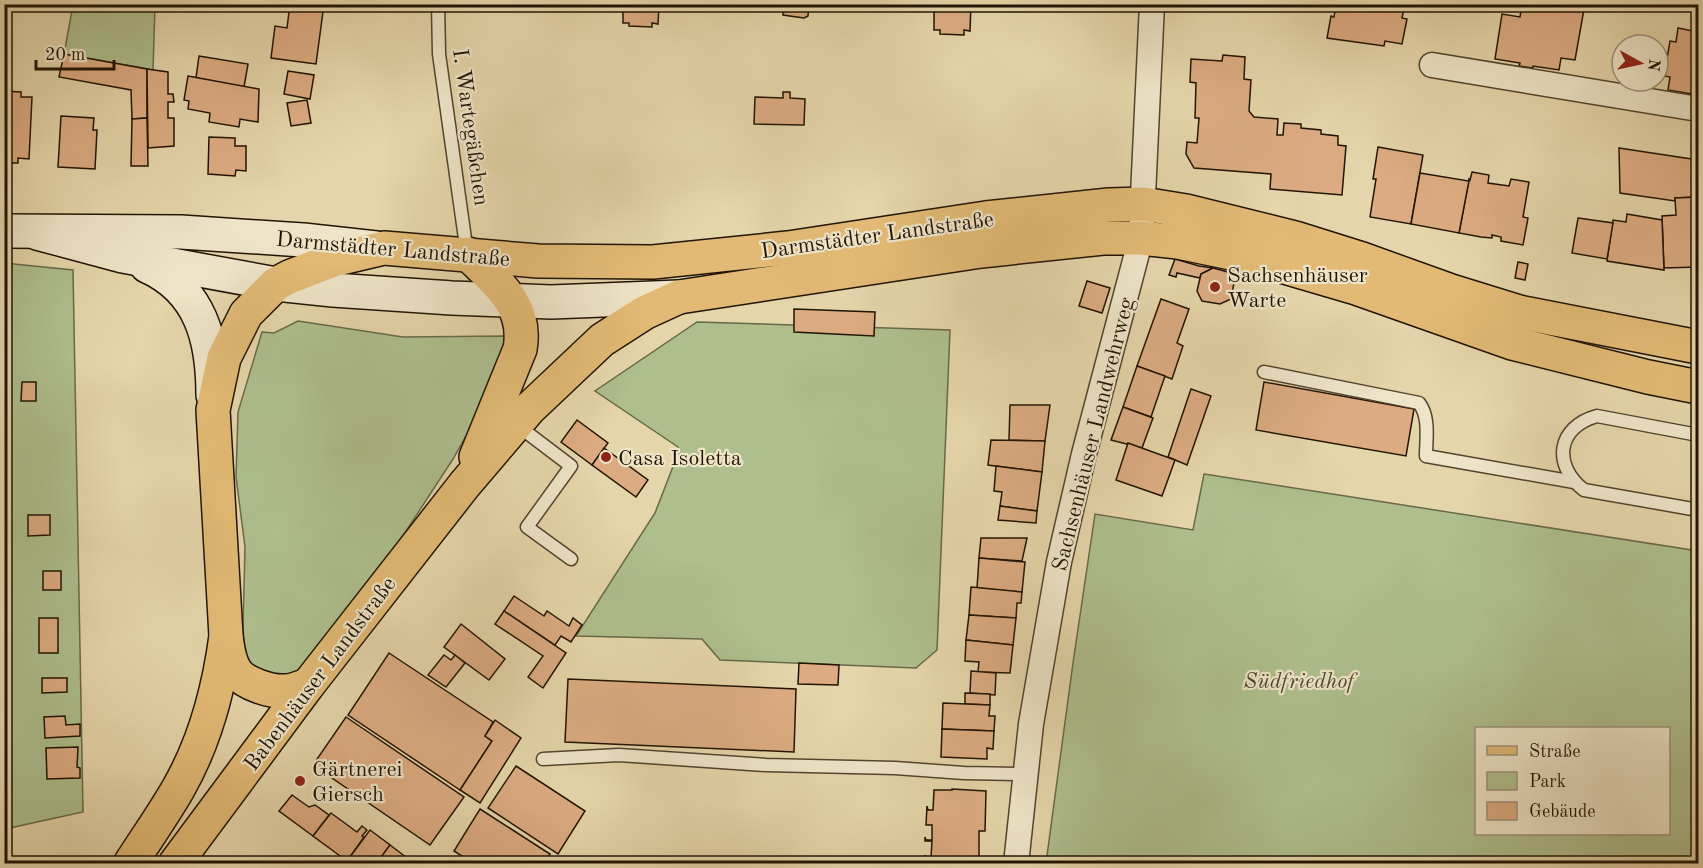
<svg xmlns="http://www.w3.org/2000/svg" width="1703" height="868" viewBox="0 0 1703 868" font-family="'Old Standard TT',serif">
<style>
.green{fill:#aebe8d;stroke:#686949;stroke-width:1.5;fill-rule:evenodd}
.building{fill:#dcab81;stroke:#211405;stroke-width:1.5}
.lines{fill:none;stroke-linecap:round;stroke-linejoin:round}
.lane-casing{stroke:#52442e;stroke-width:15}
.street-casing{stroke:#52442e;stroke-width:27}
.secondary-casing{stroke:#211405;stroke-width:36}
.primary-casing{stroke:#211405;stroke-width:36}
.lane{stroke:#eee4c8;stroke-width:12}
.street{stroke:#eee4c8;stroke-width:24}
.secondary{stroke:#eee4c8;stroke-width:33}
.primary{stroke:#e2ba75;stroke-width:33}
.poi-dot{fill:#8f2418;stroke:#eee4c8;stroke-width:2}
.labels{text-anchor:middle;stroke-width:4.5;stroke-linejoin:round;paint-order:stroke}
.street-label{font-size:22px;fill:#211405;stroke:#eee4c8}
.poi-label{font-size:22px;fill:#211405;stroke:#eee4c8;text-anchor:start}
.park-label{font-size:22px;font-style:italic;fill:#4b472e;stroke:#eee4c8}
</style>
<rect width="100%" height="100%" fill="#e5d5aa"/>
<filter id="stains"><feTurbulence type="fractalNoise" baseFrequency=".00333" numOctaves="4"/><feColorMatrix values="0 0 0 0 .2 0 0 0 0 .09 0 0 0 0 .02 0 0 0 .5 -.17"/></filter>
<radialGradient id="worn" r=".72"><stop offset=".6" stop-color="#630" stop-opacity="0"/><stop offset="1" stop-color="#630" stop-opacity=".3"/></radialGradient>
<g class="green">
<polygon points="73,5 155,5 153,70 64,54"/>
<polygon points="4,263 73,270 83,812 5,829"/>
<polygon points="298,321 403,337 505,336 509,359 453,459 380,571 308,669 278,680 246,665 243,627 245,547 236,477 238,412 262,332 274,333"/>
<polygon points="697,322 950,330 937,650 916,668 720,660 702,639 576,636 655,513 674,464 678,447 595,391"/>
<path d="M1204 474 1698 551V863H1046L1073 663 1095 514 1193 530ZM1668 728V834H1476V728Z"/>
</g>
<g class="building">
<polygon points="290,4 324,4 316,64 271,58 275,26 287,28"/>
<polygon points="623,4 659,4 658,24 652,23 652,27 629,26 629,23 623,23"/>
<polygon points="783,4 809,4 808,16 804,18 783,15"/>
<polygon points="934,4 971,4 970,31 964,30 964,35 940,34 940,30 934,30"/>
<polygon points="1336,4 1405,4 1402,18 1407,19 1402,44 1385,41 1384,46 1327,38 1331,16 1334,17"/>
<polygon points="1522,4 1554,4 1584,9 1575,60 1561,58 1559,70 1533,66 1533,68 1519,66 1520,63 1495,59 1502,14 1520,17"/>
<polygon points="1678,28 1698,32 1698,95 1668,90 1670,77 1664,76 1670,41 1676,42"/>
<polygon points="64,54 147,69 147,118 132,119 131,90 59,77"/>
<polygon points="1223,55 1245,57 1244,79 1251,80 1249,111 1254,117 1278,119 1277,135 1283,135 1284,123 1301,124 1301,128 1321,130 1321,134 1338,136 1338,145 1346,146 1342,195 1270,189 1271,174 1194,168 1186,154 1187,142 1197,143 1199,118 1195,118 1196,83 1190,82 1191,59 1222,61"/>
<polygon points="199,56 248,64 244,87 196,78"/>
<polygon points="147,69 168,72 168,94 173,94 174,102 168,102 168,118 174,118 174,146 148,148"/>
<polygon points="288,71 314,75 310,99 284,94"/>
<polygon points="188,76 259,89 258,122 240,119 239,127 209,122 210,113 188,109 189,101 184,100"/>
<polygon points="4,91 21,92 21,97 32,97 29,159 18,158 18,163 4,163"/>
<polygon points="783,92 790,92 790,98 805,99 804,125 754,124 755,97 783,98"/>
<polygon points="307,100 311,123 291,126 287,103"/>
<polygon points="61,116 94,118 93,130 97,130 95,169 58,167"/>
<polygon points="147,118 148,166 131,166 132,119"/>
<polygon points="209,137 235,138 235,146 246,146 246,171 236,170 235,176 208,174"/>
<polygon points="1378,147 1423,155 1411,224 1370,217 1376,179 1373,179"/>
<polygon points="1619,148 1698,160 1698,197 1675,198 1675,201 1620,193"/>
<polygon points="1472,172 1489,175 1488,183 1509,186 1511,179 1529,182 1523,217 1528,218 1523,245 1501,241 1501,237 1492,235 1492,238 1481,237 1459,233 1469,179 1470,180"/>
<polygon points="1420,173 1469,181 1459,233 1411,224"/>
<polygon points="1698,197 1698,267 1664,268 1662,216 1676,215 1675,198"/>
<polygon points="1627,214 1662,220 1664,270 1607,261 1613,220 1626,222"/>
<polygon points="1578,218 1613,223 1607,259 1572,253"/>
<polygon points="1175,259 1199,266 1213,268 1201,274 1200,278 1177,273 1176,277 1169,275"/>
<polygon points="1518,262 1528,264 1525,280 1515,278"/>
<polygon points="1213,268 1228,272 1234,283 1231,299 1220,304 1202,301 1197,291 1201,274"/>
<polygon points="1087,281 1110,288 1102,313 1079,306"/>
<polygon points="1161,299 1189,309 1177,343 1183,346 1172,379 1137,366"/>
<polygon points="794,309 875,312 874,336 794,332"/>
<polygon points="1137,366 1165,376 1151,417 1123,407"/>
<polygon points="22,382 36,382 36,401 21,401"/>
<polygon points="1264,382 1414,409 1406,456 1256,430"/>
<polygon points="1191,389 1211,396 1187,465 1168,457"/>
<polygon points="1010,405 1050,405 1045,441 1009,440"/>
<polygon points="1123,407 1153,418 1142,448 1111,440"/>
<polygon points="577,420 608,443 592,465 561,442"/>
<polygon points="991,440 1045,441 1042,472 988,465"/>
<polygon points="1128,443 1175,460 1162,496 1116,480"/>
<polygon points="604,448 648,480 636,497 592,465"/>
<polygon points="996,466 1042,472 1037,511 1000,506 1002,492 994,491"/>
<polygon points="1000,506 1037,511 1036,523 998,520"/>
<polygon points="28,515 50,515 50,535 28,536"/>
<polygon points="981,538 1027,538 1022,561 979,558"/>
<polygon points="979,558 1025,562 1022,592 977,588"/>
<rect x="43" y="571" width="18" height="19"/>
<polygon points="971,587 1022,592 1021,603 1017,603 1016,618 969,615"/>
<polygon points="514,596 544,616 547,611 569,626 573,618 582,625 571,642 561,636 555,645 504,611"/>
<polygon points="504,611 566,653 543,688 528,677 543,656 495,624"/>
<polygon points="969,615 1016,618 1013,645 966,640"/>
<rect x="39" y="618" width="19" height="35"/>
<polygon points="461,624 505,659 489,680 444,647"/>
<polygon points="966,640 1013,645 1010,673 978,672 979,662 965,661"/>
<polygon points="389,653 493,722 485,736 492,741 460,790 348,715"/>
<polygon points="444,655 451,660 455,655 465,663 446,687 428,675"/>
<polygon points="799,663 839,665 838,685 798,684"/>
<polygon points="971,671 996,673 995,695 970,693"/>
<polygon points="42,678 67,678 67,692 42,693"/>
<polygon points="568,679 796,689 794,752 565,742"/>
<polygon points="965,693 990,694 990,705 965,704"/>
<polygon points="943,703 990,705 989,716 995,716 994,731 942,729"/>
<polygon points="65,716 66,725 80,724 80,736 45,738 44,717"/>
<polygon points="346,717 464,797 430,845 313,765"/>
<polygon points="495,720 521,738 480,803 460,790 492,741 485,736"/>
<polygon points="942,729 994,731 993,749 987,748 987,759 941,757"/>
<polygon points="78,747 77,767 80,768 80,778 47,779 46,748"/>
<polygon points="516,766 585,811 558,854 488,808"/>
<polygon points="952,789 986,791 985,831 979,831 979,861 924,859 925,855 925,858 931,858 932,841 925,841 925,837 926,840 932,840 932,825 926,825 927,806 928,810 933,810 934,790 952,790"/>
<polygon points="292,795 309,807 315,805 329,815 313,836 279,811"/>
<polygon points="480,809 550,854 544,864 474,864 454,851"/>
<polygon points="331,813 357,832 362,826 367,830 362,836 364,837 347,861 313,836"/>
<polygon points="370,830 390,845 376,864 350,864 347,861"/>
<polygon points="390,845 415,864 376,864"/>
</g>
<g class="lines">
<defs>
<g id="lane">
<polyline points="438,4 439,54 467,253"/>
<path d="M1264 372 1419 403C1430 417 1426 439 1426 456L1574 482"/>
<polyline points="517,425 571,466 527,527 571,559"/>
<path d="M1698 435 1597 416C1557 427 1552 465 1584 490L1698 510"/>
<polyline points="543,759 619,755 766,765 895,768 964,773 1025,774"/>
</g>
<g id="street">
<polyline points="1432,65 1698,109"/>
<polyline points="1016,864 1031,724 1059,562 1084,454 1141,238 1152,4"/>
</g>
<g id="secondary">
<polyline points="4,231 181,232 303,240 376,248"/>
<polyline points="37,233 123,256 276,284 333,290 452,298 551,302 679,297"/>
<path d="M147 266C201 290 213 340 213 395"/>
</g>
<g id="primary">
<path d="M468 254C496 282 528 305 520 349L476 457"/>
<path d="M226 637C228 650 229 663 237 673 246 684 271 692 285 691 293 691 301 687 308 685"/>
<path d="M130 864C146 839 163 815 178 789 205 742 219 689 226 636L213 410 224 358 246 314 276 284 289 277 333 260 384 248 538 261 653 262 788 248 986 218 1109 205 1143 204 1186 211 1295 238 1362 259 1451 291 1519 312 1698 347"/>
<polyline points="175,864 308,685 465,484 529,409 602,340 644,313 679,297 981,251 1103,238 1141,238 1178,242 1250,257 1356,288 1512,343 1648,377 1698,387"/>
</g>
</defs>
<use href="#lane" class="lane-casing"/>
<use href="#street" class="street-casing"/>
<use href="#secondary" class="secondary-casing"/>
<use href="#primary" class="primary-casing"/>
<use href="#lane" class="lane"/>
<use href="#street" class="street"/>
<use href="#secondary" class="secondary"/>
<use href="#primary" class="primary"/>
</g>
<g class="poi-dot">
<circle cx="1215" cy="287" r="6"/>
<circle cx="606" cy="457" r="6"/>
<circle cx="300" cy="781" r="6"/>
</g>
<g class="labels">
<g class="street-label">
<text transform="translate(472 127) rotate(82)" y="8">I. Wartegäßchen</text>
<text transform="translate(877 234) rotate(-8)" y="8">Darmstädter Landstraße</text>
<text transform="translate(393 248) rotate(5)" y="8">Darmstädter Landstraße</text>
<text transform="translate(1092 434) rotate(-76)" y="8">Sachsenhäuser Landwehrweg</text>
<text transform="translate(319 673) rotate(-53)" y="8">Babenhäuser Landstraße</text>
</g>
<g class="poi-label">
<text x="1227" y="282">Sachsenhäuser<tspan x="1227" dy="25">Warte</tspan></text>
<text x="618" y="465">Casa Isoletta</text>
<text x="312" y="776">Gärtnerei<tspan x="312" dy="25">Giersch</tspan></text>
</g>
<g class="park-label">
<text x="1299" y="688">Südfriedhof</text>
</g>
</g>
<rect width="1703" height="868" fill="none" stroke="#e5d5aa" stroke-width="24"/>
<rect x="6" y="6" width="1691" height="856" fill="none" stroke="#211405" stroke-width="3"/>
<rect x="12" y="12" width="1679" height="844" fill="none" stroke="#211405" stroke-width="1.5"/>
<rect x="1475" y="727" width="195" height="108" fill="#eee4c8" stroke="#9c917a" stroke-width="1.5"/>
<rect x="1487" y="746" width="30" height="9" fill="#e2ba75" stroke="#9c917a" stroke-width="1.5"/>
<text x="1529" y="757" font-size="18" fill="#211405">Straße</text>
<rect x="1487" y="772" width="30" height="18" fill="#aebe8d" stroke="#9c917a" stroke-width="1.5"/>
<text x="1529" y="787" font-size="18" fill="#211405">Park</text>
<rect x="1487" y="802" width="30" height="18" fill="#dcab81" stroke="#9c917a" stroke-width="1.5"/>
<text x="1529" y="817" font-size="18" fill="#211405">Gebäude</text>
<g transform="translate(1640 63) rotate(98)"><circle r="28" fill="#eee4c8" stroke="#9c917a" stroke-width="1.5"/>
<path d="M0-4.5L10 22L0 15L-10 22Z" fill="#8f2418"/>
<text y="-9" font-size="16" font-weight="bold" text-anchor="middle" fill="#211405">N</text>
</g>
<path d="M36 60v9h78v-9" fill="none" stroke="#211405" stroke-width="3"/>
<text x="45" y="60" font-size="18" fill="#211405" stroke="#eee4c8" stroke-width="4.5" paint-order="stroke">20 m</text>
<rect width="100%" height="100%" filter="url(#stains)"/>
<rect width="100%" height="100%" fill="url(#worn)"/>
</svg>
